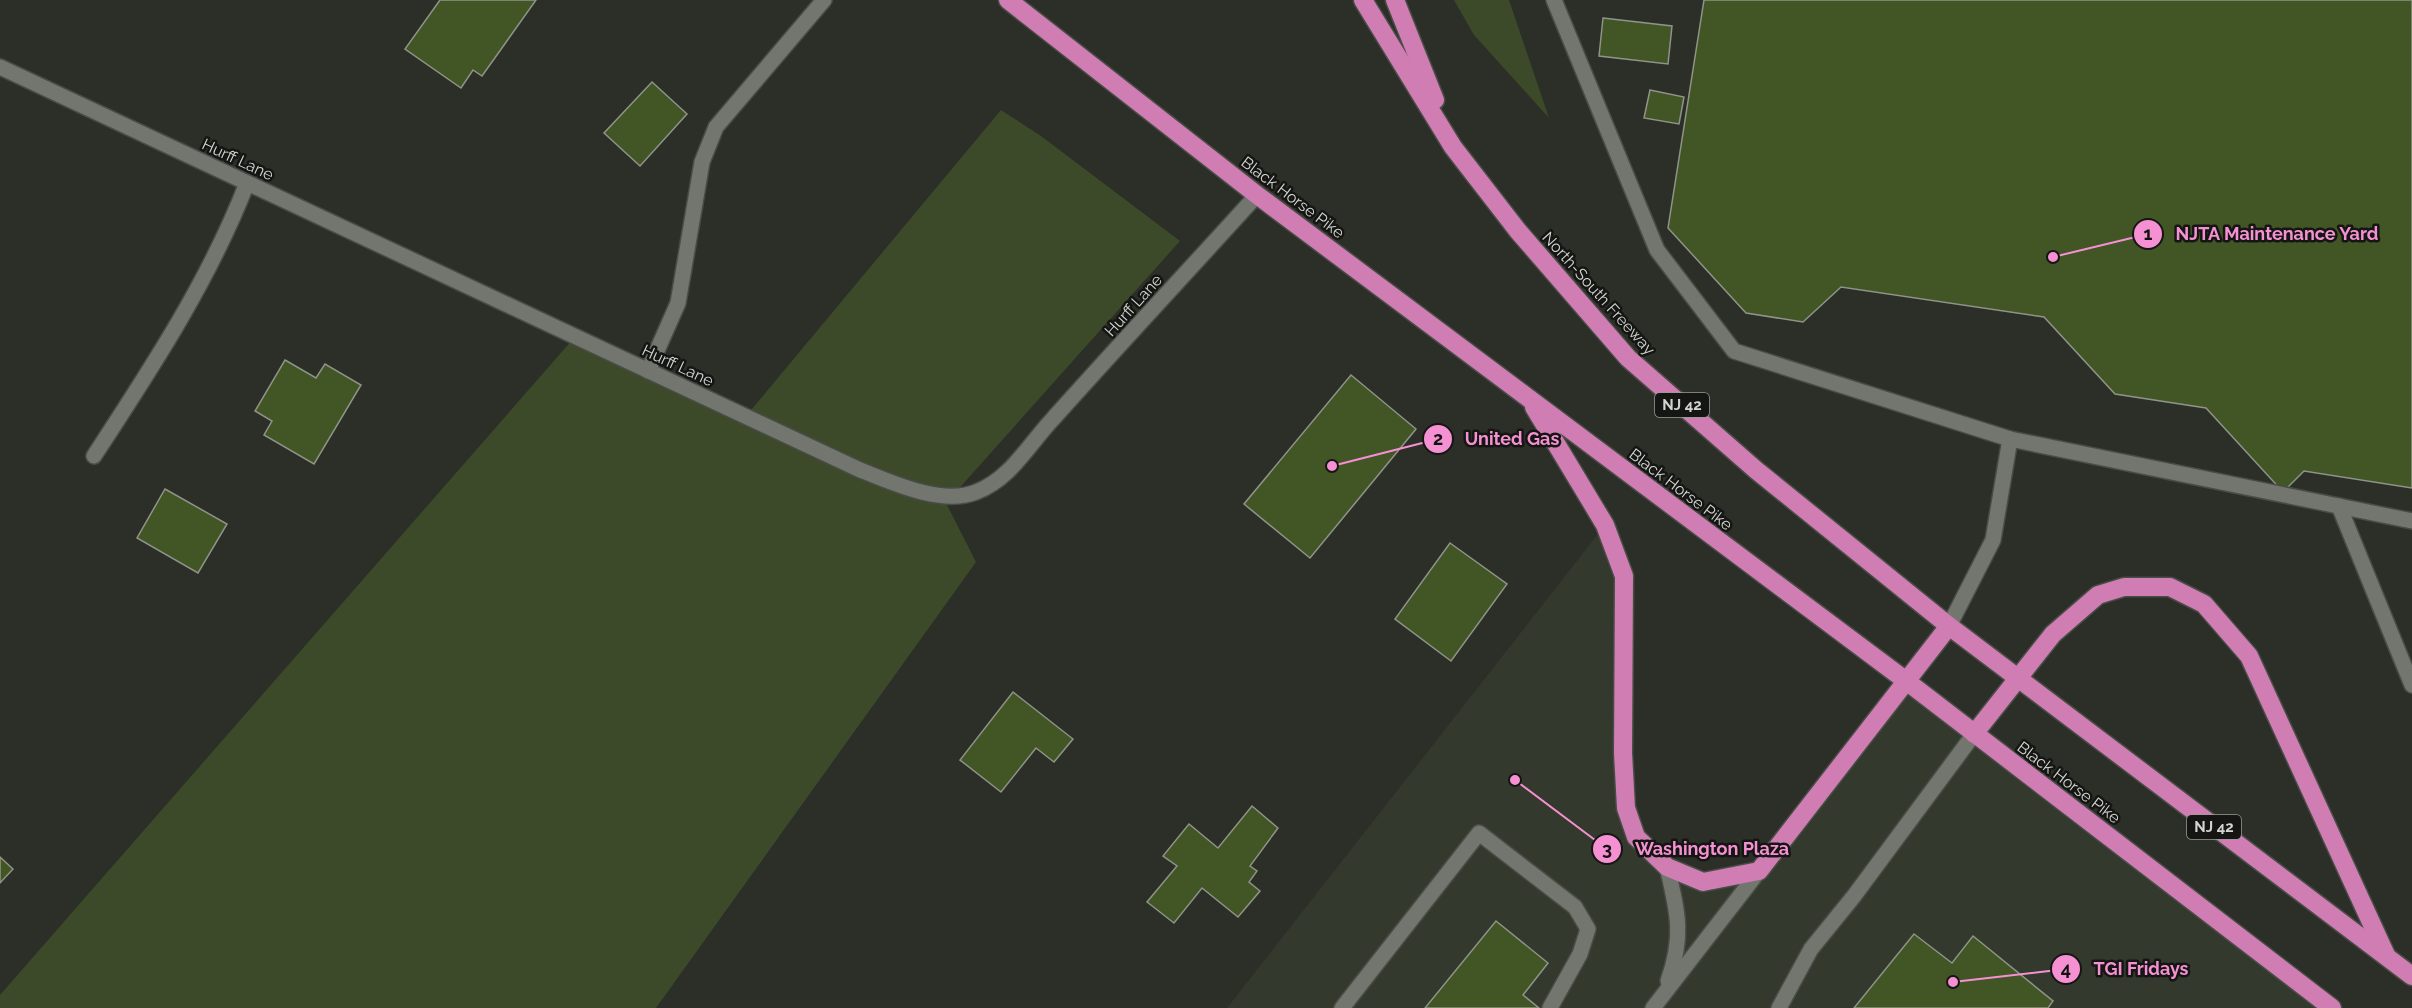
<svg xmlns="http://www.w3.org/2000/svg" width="2412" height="1008" viewBox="0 0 2412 1008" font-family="Raleway,sans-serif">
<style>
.built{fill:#33392c}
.green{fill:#3c4a29}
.building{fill:#425525;stroke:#8f938a;stroke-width:1.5}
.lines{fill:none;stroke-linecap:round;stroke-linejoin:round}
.lane-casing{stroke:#494c46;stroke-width:18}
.street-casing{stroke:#494c46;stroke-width:18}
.highway-casing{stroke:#494c46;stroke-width:21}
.lane{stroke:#73766e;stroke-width:15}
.street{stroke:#73766e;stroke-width:15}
.highway{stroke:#cf7db2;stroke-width:18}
.labels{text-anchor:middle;stroke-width:5;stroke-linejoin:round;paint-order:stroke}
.shield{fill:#151613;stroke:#999c97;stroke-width:1.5}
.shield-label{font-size:15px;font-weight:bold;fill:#d2d5d0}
.street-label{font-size:16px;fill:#d2d5d0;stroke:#151613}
.leader{fill:none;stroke:#f591d2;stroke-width:2}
.callout-dot{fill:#f591d2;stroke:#151613;stroke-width:2}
.mark-label{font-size:18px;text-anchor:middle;font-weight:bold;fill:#111}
.callout-label{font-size:18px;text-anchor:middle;font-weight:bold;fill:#f591d2;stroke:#151613;stroke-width:5;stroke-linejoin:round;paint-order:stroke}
</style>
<rect width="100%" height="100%" fill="#2b2f27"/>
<polygon class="built" points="1605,525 1624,576 1625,667 1636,837 1703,882 1759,871 1905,680 2332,1008 1227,1008"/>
<g class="green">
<polygon points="1454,0 1509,0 1549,118 1474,35"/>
<polygon points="1001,110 1041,136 1180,241 946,503 976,562 656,1008 0,1008 0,995 573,339 742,421"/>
</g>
<g class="building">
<polygon points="440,0 536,0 482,76 473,70 461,88 405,49"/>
<polygon points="1704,0 2412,0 2412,488 2304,471 2283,492 2206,408 2115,394 2044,317 1841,287 1803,322 1746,313 1668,228"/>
<polygon points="1603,18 1672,26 1668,64 1599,56"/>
<polygon points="652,82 687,114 640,166 604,133"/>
<polygon points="1650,90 1684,97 1679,124 1644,118"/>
<polygon points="285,360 316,378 325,364 361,385 314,464 264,435 272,421 255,411"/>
<polygon points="1351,375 1416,429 1310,558 1244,504"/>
<polygon points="165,489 227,524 198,573 137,538"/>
<polygon points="1450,543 1507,584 1451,661 1395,619"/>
<polygon points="1013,692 1073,739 1054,762 1036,748 1001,792 960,760"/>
<polygon points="1252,806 1278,828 1250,866 1257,871 1249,882 1260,891 1238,917 1202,888 1174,923 1147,902 1177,866 1163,856 1189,824 1218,848"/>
<polygon points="0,857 13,869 0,883"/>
<polygon points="1496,921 1548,963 1523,995 1539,1008 1425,1008"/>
<polygon points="1914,934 1952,963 1973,936 2053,1001 2048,1008 1854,1008"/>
</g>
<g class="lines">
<defs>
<g id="lane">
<polyline points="1554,0 1657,250 1734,351 2010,439"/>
<polyline points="648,371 678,303 702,162 716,127 824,0"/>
<path d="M94 456C151 369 209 281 247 183"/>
<polyline points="2339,506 2412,685"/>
<polyline points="1949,626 1993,540 2010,439 2412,521"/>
<path d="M1667 867C1678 913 1684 936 1668 981"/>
<polyline points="1342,1008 1479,833 1575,907 1588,929 1580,954 1550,1008"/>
<polyline points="1653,1008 1759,871"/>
<polyline points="1779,1008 1811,949 1854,896 1974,734"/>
</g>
<path id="street" d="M0 67 858 469C890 482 942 506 976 492 1009 480 1028 446 1051 421 1119 345 1188 271 1257 195"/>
<g id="highway">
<polyline points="1008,0 1257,195 1905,680 2332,1008"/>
<polyline points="1363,0 1453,147 1518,231 1628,358 1756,470 1949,626 2412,976"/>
<polyline points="1395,0 1435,100"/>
<polyline points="1534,407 1605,525 1624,576 1623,753 1626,808 1636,837 1667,867 1703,882 1759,871 1949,626"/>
<polyline points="1974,734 2053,634 2098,595 2124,587 2170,587 2204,604 2249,656 2386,955"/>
</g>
</defs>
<use href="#lane" class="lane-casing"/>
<use href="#street" class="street-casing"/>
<use href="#highway" class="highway-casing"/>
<use href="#lane" class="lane"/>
<use href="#street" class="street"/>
<use href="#highway" class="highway"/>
</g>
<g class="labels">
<g class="shield">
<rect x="1655" y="393" width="54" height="24" rx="4.5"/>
<rect x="2187" y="815" width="54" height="24" rx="4.5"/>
</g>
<g class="shield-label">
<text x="1682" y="410">NJ 42</text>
<text x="2214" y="832">NJ 42</text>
</g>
<g class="street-label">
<text transform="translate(238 159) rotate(25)" y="6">Hurff Lane</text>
<text transform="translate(1293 197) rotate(37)" y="6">Black Horse Pike</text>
<text transform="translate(1599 293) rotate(48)" y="6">North-South Freeway</text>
<text transform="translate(1133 305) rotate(-48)" y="6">Hurff Lane</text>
<text transform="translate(678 365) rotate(25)" y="6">Hurff Lane</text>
<text transform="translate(1681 489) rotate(37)" y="6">Black Horse Pike</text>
<text transform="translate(2069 782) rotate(37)" y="6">Black Horse Pike</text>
</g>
</g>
<path class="leader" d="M2053 257L2148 234M1332 466L1438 439M1515 780L1607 849M1953 982L2066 969"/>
<g class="callout-dot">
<circle cx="2053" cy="257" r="6"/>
<circle cx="1332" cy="466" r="6"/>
<circle cx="1515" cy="780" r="6"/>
<circle cx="1953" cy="982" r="6"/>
<circle cx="2148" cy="234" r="15"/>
<circle cx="1438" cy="439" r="15"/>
<circle cx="1607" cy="849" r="15"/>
<circle cx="2066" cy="969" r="15"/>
</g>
<g class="mark-label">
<text x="2148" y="240">1</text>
<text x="1438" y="445">2</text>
<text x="1607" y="855">3</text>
<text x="2066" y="975">4</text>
</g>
<g class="callout-label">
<text x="2277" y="240">NJTA Maintenance Yard</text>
<text x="1512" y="445">United Gas</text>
<text x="1712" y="855">Washington Plaza</text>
<text x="2141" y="975">TGI Fridays</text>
</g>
</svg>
